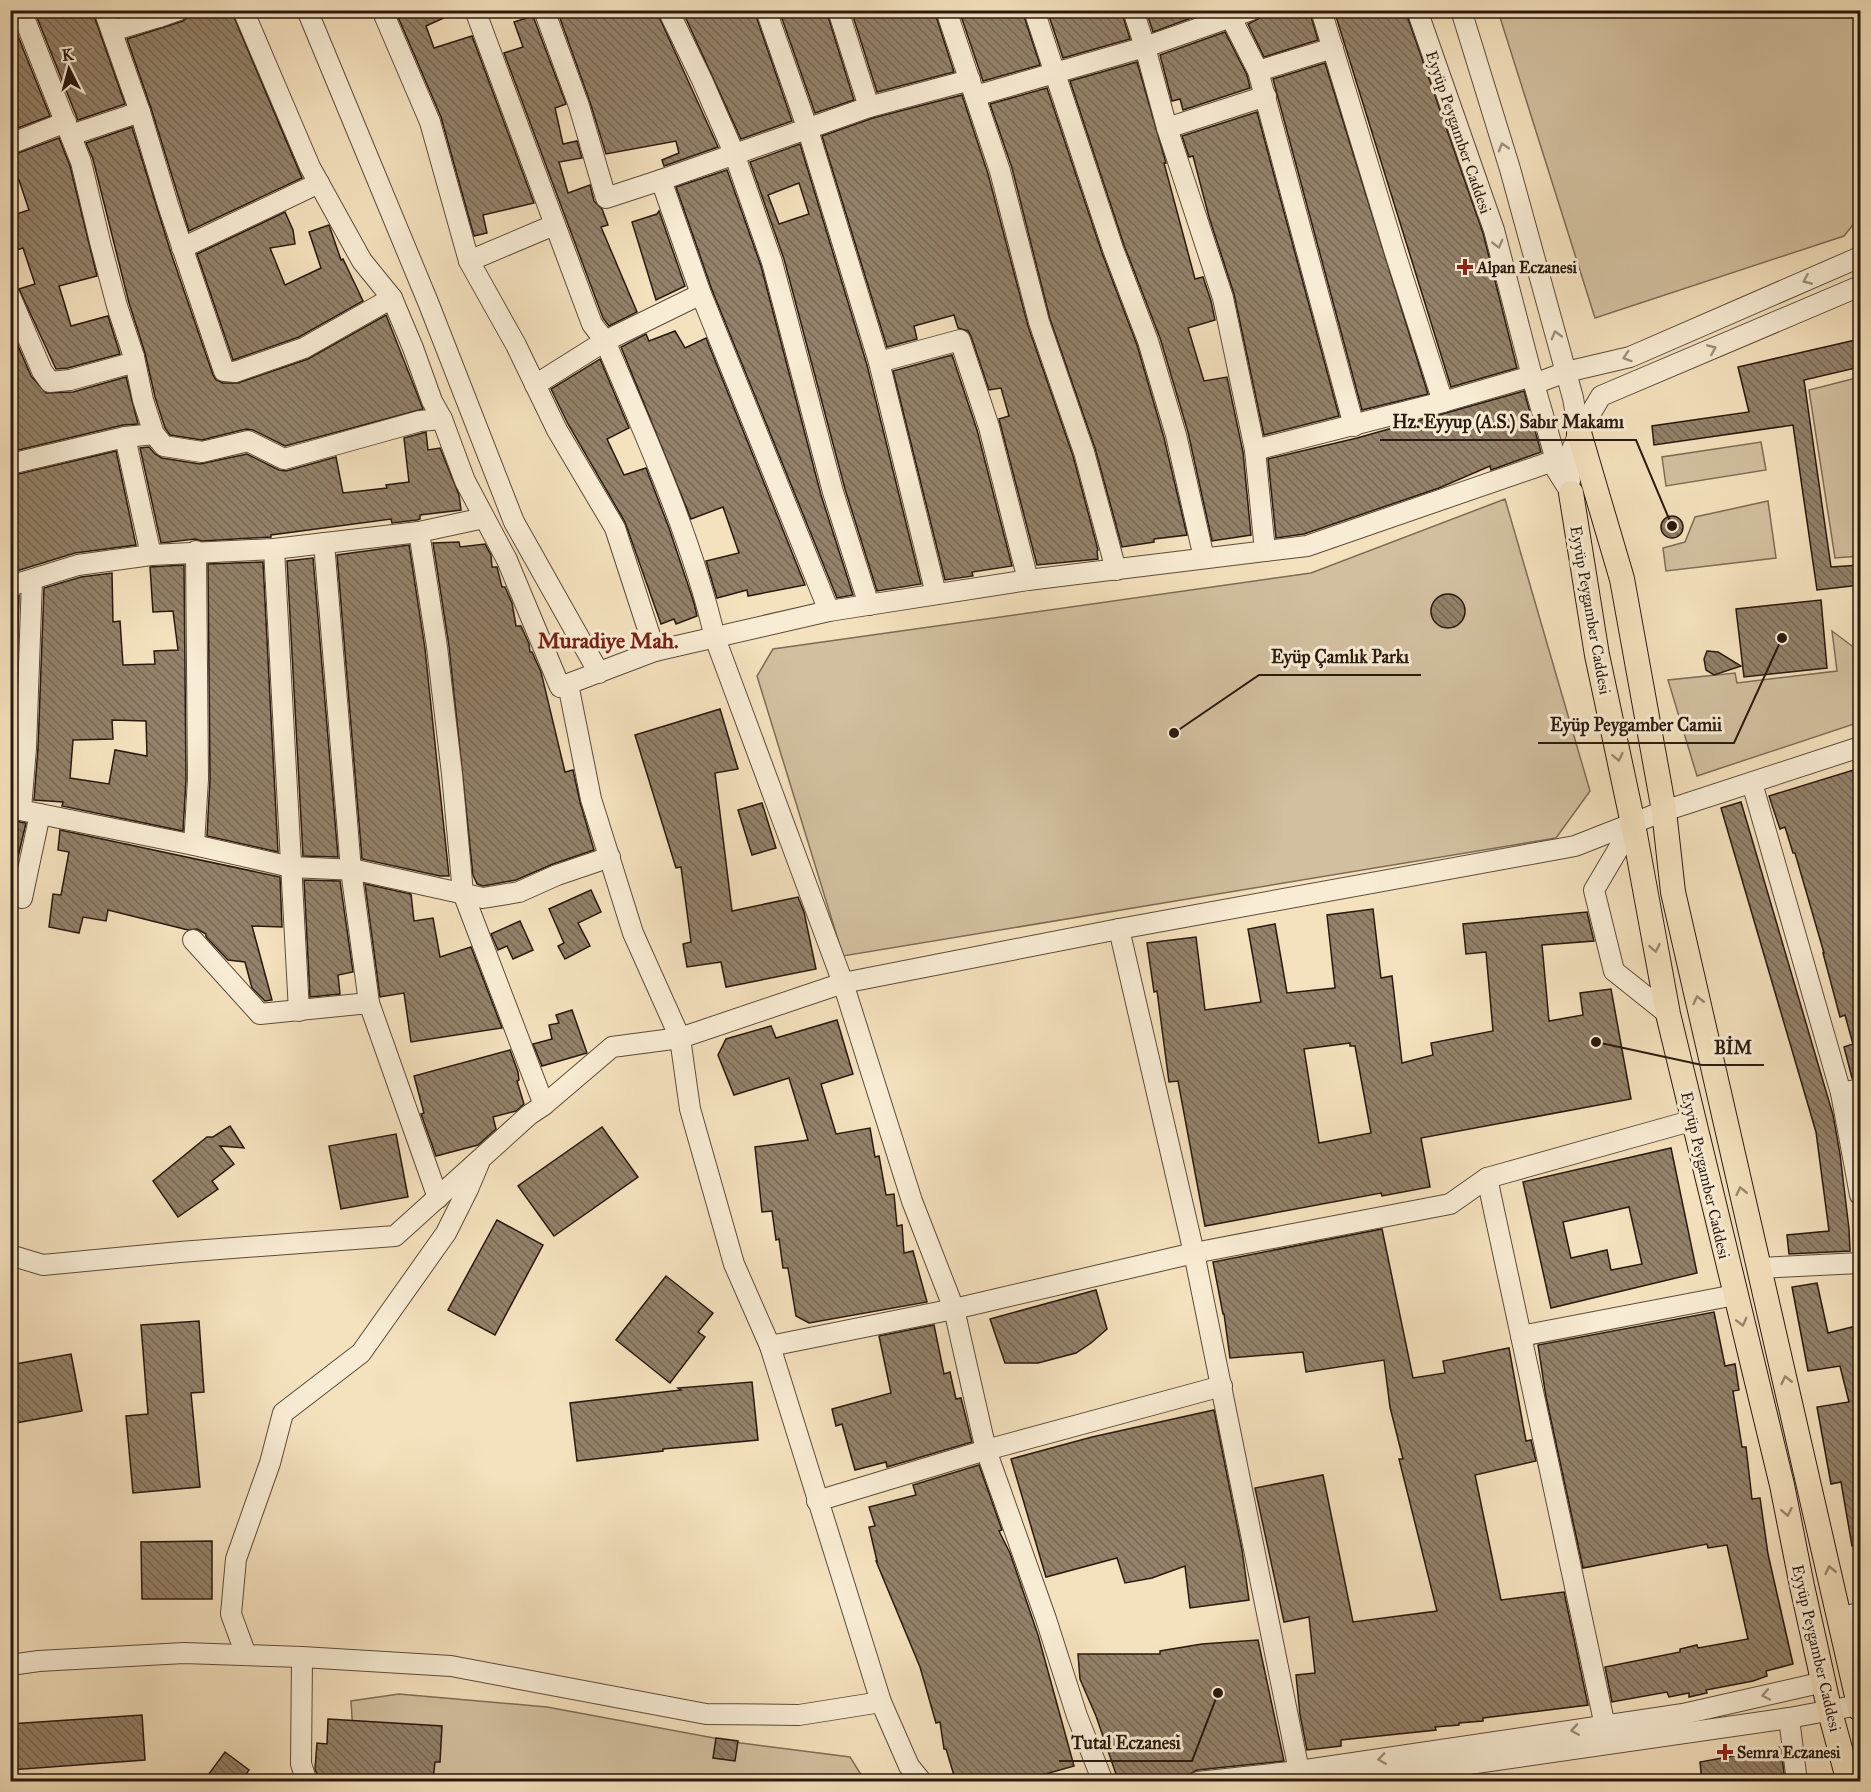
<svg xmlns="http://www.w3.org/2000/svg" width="1871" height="1792" viewBox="0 0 1871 1792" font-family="'IM FELL Great Primer',serif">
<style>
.green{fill:#d2bf9f;stroke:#7e6c57;stroke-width:1.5}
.building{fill:url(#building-back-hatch);stroke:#2a190f;stroke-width:1.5;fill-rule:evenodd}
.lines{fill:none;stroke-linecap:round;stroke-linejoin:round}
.minor-casing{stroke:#5c4b3a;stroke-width:22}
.major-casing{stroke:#2a190f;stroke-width:26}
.minor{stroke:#f8ecd4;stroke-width:20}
.major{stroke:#f4e1bd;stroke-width:24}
.oneway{stroke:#9b8d7b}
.oneway2{stroke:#99876f}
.poi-dot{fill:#8f2418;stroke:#f8ecd4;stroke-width:2}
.labels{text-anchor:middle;stroke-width:6;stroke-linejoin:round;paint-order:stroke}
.street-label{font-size:16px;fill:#2a190f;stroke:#f8ecd4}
.poi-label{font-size:16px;font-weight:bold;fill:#2a190f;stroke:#f8ecd4;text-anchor:start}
.district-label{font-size:22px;font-weight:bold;fill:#7a1f14;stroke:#f8ecd4}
.leader{fill:none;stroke:#2a190f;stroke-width:2}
.callout-dot{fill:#2a190f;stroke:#f8ecd4;stroke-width:2}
.callout-label{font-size:18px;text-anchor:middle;font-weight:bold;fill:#2a190f;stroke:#f8ecd4;stroke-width:6;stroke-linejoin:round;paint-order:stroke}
</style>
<defs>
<pattern id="building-back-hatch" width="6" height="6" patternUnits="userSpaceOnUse" patternTransform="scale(1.5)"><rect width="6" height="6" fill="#938169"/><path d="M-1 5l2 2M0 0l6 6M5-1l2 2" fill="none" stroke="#786955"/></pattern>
</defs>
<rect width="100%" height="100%" fill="#f4e1bd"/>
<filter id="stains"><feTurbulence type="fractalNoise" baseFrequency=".00333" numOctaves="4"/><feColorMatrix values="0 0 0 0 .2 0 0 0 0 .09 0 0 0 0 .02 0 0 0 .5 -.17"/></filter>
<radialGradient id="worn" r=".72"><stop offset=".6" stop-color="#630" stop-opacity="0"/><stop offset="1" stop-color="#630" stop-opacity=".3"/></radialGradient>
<g class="green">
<polygon points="1498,11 1860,11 1860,216 1844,236 1595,318"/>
<polygon points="1860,377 1860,556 1835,558 1809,390"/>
<polygon points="1761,442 1766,470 1666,486 1662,457"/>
<polygon points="1505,499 1590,791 1556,838 843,956 757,676 773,649 1311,573"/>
<polygon points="1768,501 1776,558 1666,571 1663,548 1685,542 1695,517"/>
<polygon points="1832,631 1860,652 1860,722 1697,776 1668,680 1735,673 1737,683 1837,671"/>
<polygon points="399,1694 547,1707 741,1743 850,1757 865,1781 356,1781 351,1701"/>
</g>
<g class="building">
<polygon points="34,10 92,10 125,104 78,120"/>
<polygon points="195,10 231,10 302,178 189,231 151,108 127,39 183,21 188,17 191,12"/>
<polygon points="395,10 461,10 426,26 434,48 472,36 534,203 483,215 487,233 474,236 441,117"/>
<polygon points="557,10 656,10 718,147 664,166 662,160 679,153 676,141 606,154 590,102"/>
<polygon points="682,10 754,10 792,121 741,139"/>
<polygon points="779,10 826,10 854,100 815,113"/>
<polygon points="851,10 934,10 954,72 877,92"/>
<polygon points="959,10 1022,10 1040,65 983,81"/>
<polygon points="1047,10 1121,10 1130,39 1063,58"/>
<polygon points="1146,10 1213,10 1153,32"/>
<polygon points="1263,10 1309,10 1318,40 1264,57 1248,24 1260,18"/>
<polygon points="1334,10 1405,10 1483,233 1517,368 1451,387"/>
<polygon points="10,16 50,116 10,131"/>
<polygon points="533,16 566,104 555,108 563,144 577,141 582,158 559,162 568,193 590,185 594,201 602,209 608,225 601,227 637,312 609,326 603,318 504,53 523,47 514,22"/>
<polygon points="1225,32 1247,75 1250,88 1183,110 1180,99 1172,101 1160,55"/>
<polygon points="1137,62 1166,163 1164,163 1195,279 1203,277 1211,301 1215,320 1188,328 1204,381 1227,377 1243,452 1251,535 1212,541 1188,432 1160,338 1124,245 1070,81"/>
<polygon points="1325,63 1428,394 1362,410 1273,79"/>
<polygon points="1047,88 1102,253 1137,345 1164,438 1187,535 1154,539 1154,542 1122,547 1095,448 1050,319 1012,168 990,104"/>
<polygon points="962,95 988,174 1028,326 1073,456 1098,550 1097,551 1098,559 1037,565 999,419 1009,416 1001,388 989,390 971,336 968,331 958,328 954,315 914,326 917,339 887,347 822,136 873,118"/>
<polygon points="1257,112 1339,416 1264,435 1234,294 1209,217 1193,156 1189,157 1182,136"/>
<polygon points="132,127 171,253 213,375 216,380 223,383 238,383 308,359 386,315 423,409 285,446 253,430 246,429 202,440 170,435 165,428 155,397 145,353 129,303 93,159 86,143"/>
<polygon points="59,138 70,166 97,276 59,286 64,302 71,326 108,316 120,354 68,368 56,369 19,289 35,284 23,248 10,252 10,216 29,210 19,180 10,183 10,156"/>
<path d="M800 144 867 365 921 584 877 591 845 489 784 259 750 162ZM799 183 809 214 779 224 768 195Z"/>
<polygon points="727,170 761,266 821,495 853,595 837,598 712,290 676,187"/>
<polygon points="659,211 685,286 656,300 632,222 657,214"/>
<polygon points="285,212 293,230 295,244 270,248 285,285 321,268 309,232 329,225 341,260 343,259 363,301 299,337 233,360 197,254"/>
<polygon points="675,331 685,348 706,338 805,585 748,596 747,590 717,598 706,561 739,553 723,507 691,519 621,347 646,334 649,341"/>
<polygon points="13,334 31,376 46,393 73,392 126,377 138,424 123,425 10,452 10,335"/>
<polygon points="1860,339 1860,367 1804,380 1831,567 1860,565 1860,585 1817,590 1793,425 1654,445 1652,426 1749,412 1738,367"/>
<polygon points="952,355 977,430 1012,566 972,572 973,576 945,580 893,371"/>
<polygon points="600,359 629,428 607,439 624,475 646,468 669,528 694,603 697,616 676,624 674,619 661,624 625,522 568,424 551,389"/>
<polygon points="1524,391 1541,452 1491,470 1490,466 1439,488 1304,534 1276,538 1268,459 1357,438"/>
<polygon points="426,432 428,450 440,448 459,495 461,510 420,515 420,519 417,520 392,523 391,519 271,535 271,537 202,541 195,539 161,543 140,448 149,447 155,454 162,458 200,464 247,454 279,470 286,471 336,457 343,493 387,488 386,485 409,482 404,438"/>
<polygon points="116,451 136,545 75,553 10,573 10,476"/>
<circle cx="1672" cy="527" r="11"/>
<polygon points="459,542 460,547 485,544 491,555 492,567 497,567 502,587 505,587 512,603 516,626 521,626 529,644 530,652 532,652 541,672 565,772 573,770 580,802 594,850 553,864 516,880 483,886 477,884 473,875 449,646 433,543"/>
<polygon points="409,545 425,649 449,876 440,876 362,859 337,555"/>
<polygon points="313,558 338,857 303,856 287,561"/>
<polygon points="263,562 278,852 207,836 210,779 208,564"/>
<path d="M184 565 186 779 183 831 62 806 63 802 34 800 38 748 44 588 81 577 112 573 113 622 120 621 123 665 155 664 154 651 178 650 173 611 153 612 150 567ZM112 720 146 721 147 756 115 750 109 784 70 778 73 740 113 739Z"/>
<circle cx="1448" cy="611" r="17"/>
<polygon points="19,596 14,747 10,790 10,598"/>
<polygon points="1821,600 1827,668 1744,677 1736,609"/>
<polygon points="1707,651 1718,652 1741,666 1714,675 1706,670 1704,659"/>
<polygon points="720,709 738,769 715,773 732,911 798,897 804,912 816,969 726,987 721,962 687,967 683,944 691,942 681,867 676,868 635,735"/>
<polygon points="1860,768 1860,855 1856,857 1860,871 1860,941 1856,942 1860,957 1860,1077 1852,1078 1844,1047 1853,1044 1845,1015 1840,1017 1823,953 1824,953 1795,853 1793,853 1785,827 1780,829 1769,796"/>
<polygon points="1741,802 1833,1115 1840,1154 1849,1229 1850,1251 1789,1254 1787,1235 1829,1231 1816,1132 1721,808"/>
<polygon points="762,803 776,848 752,855 738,810"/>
<polygon points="10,820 26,823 18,857 10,857"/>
<polygon points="60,830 280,877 282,927 252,926 272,1000 265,1001 252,988 245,962 228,960 206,937 206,934 197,929 188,930 108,910 106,921 83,917 79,933 49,927 53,894 61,895 69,852 58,850"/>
<polygon points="304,880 340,881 353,972 338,975 340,994 310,997"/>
<polygon points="365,884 411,894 414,921 433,918 440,957 471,947 502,1028 411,1042 404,993 380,997"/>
<polygon points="591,890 601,912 578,923 590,946 565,959 558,946 564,943 549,909"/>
<path d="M1373 909 1381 978 1392 976 1402 1063 1433 1055 1431 1043 1493 1031 1486 952 1466 954 1463 924 1587 912 1594 941 1542 945 1549 1021 1583 1015 1580 993 1611 989 1631 1099 1421 1138 1430 1187 1382 1196 1381 1193 1205 1226 1178 1081 1169 1082 1157 991 1154 992 1147 943 1196 937 1205 1010 1261 1002 1248 929 1275 924 1287 993 1335 988 1327 915ZM1350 1043V1046H1355L1371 1133 1319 1143 1304 1049Z"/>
<polygon points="520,921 533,950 513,959 507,946 498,950 491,934"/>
<polygon points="572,1010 587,1053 542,1066 533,1044 552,1039 549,1025 559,1023 556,1015"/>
<polygon points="837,1020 853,1074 821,1084 836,1134 870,1128 875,1157 879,1156 886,1195 894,1194 897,1226 902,1225 904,1253 913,1251 927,1302 809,1323 796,1316 788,1268 783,1268 779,1239 776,1240 772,1211 762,1212 755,1147 808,1140 789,1078 734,1095 718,1055 726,1039 771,1026 776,1038"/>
<polygon points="510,1050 518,1072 519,1080 517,1081 524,1104 516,1111 493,1117 496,1129 478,1145 436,1156 421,1114 424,1113 414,1076"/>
<polygon points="230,1126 244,1148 220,1146 234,1164 212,1181 218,1189 178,1217 153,1181 207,1137 213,1137"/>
<polygon points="602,1127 638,1177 554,1236 518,1186"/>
<polygon points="396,1134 408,1197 341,1209 329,1146"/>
<path d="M1671 1148 1697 1273 1551 1308 1523 1182ZM1629 1207 1642 1264 1611 1270 1607 1250 1571 1258 1563 1222Z"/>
<polygon points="497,1220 543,1245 495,1335 448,1310"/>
<polygon points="1382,1229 1413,1378 1445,1373 1443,1361 1509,1348 1526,1441 1531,1440 1536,1461 1475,1475 1501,1600 1564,1592 1588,1705 1483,1718 1483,1721 1459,1723 1459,1725 1435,1727 1436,1730 1341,1740 1341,1746 1307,1750 1300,1715 1296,1675 1315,1673 1309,1617 1284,1622 1255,1488 1323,1475 1353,1622 1437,1611 1399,1459 1403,1459 1390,1407 1384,1360 1306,1372 1303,1352 1230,1358 1224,1314 1223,1314 1213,1262"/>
<polygon points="666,1276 713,1313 698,1332 705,1337 670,1383 616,1340"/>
<polygon points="1817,1283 1828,1333 1860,1325 1860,1545 1852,1546 1841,1482 1831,1484 1817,1407 1849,1402 1840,1366 1808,1371 1792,1287"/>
<polygon points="1096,1290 1107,1329 1091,1343 1076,1353 1038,1363 1005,1363 990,1319"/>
<polygon points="1714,1312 1725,1366 1735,1364 1739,1390 1733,1391 1742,1447 1746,1447 1752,1499 1760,1498 1768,1554 1793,1664 1766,1671 1767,1676 1753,1681 1706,1690 1707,1693 1689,1697 1689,1693 1669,1697 1667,1692 1612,1702 1605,1667 1680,1652 1680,1649 1697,1645 1698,1648 1748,1639 1727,1545 1708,1548 1707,1544 1583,1568 1546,1397 1538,1345"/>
<polygon points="199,1321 204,1392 191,1393 200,1487 133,1493 126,1416 148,1414 141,1325"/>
<polygon points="934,1325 944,1374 950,1372 956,1399 961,1398 972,1442 887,1467 886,1462 855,1470 842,1424 836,1426 832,1409 891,1393 879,1336"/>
<polygon points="71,1354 82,1411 10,1424 10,1365"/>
<polygon points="752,1382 758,1440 663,1449 663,1451 577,1461 570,1403 681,1390 678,1388"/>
<polygon points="1214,1410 1242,1550 1249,1600 1190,1608 1185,1566 1152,1578 1125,1583 1117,1558 1046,1577 1011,1459 1092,1437"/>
<polygon points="979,1465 1002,1530 999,1531 1010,1553 1038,1635 1074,1766 1017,1782 956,1782 946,1749 944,1749 940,1722 936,1723 920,1667 876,1561 877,1561 869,1527 875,1526 869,1507 916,1495 913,1485"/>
<polygon points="212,1541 212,1599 142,1599 141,1542"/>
<polygon points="1258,1640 1284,1761 1197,1770 1190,1774 1174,1776 1116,1774 1096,1716 1080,1679 1078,1654 1160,1654 1160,1651 1202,1644"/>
<polygon points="142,1715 145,1760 10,1770 10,1724"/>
<polygon points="328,1719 442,1726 440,1762 435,1762 433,1779 430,1779 429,1782 330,1782 330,1777 318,1776 315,1769 317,1743 327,1744"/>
<polygon points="716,1738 738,1741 735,1761 713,1758"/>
<polygon points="1781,1747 1785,1782 1702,1782 1700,1762"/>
<polygon points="225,1752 249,1770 241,1782 203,1782"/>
</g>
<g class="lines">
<defs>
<g id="minor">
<polyline points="21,10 81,162 100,242 117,306 134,357 143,400 154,434 164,446 202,452 248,441 284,459 420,421 442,419 465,481 507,560 560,687 655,651 829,611 1028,580 1307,546 1556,460"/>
<polyline points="104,10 140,112 168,205 224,371 235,372 304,348 392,298"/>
<polyline points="243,10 310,167 362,261 392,298 413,348 432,401 442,419"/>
<polyline points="307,10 428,302 514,522 599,673"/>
<polyline points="382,10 430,122 469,261 516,345 557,430 615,528 655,651"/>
<path d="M475 10 592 324 605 341C646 437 691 535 715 638L843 983 912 1201 954 1309 986 1450 1046 1619 1077 1716 1103 1782"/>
<polyline points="544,10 579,106 606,198 661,180 701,294 829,611"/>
<polyline points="668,10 702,80 734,153 772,262 833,492 869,605"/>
<polyline points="766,10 807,127 879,362 936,594"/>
<polyline points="838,10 869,107"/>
<polyline points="946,10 1000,171 1039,322 1084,452 1116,570"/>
<polyline points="1034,10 1113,249 1148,341 1176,435 1204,558"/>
<polyline points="1133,10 1145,47 1167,128 1223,298 1255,450 1265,551"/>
<polyline points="1227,10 1258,71 1354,426"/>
<polyline points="1321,10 1395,253 1443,402"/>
<polyline points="1417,10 1494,230 1534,384 1556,460 1554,466 1571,493"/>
<polyline points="1461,10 1510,169 1573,398 1579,433"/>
<polyline points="159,17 179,10"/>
<polyline points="112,31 159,17 156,10"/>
<polyline points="1258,71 1333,48"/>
<polyline points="975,96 1145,47 1251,10"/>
<polyline points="1167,128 1266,96"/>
<polyline points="71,135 140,112"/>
<polyline points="10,144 66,122"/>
<polyline points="661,180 869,107 970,80"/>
<polyline points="182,248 319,183"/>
<polyline points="469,261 554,225"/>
<polyline points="10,296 42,371 50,382 70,380 128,364 134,357"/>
<polyline points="879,362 960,340 989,427 1028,580"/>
<polyline points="1534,384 1566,372 1630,357 1860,257"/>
<polyline points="535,385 605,341 701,294"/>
<polyline points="125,437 151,555"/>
<polyline points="1255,450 1443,402 1532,376"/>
<polyline points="10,464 125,437 154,434"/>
<polyline points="1570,481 1568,459 1579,433 1601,396 1860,286"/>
<polyline points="484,518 419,532 437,647 452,774 463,893 544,1105"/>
<polyline points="324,543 351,870 369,1003"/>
<polyline points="274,549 299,1011"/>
<polyline points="10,586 78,565 151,555 274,549 419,532"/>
<polyline points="568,684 591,799 633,933 680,1038 690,1109 734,1264 770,1346 881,1702 909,1766 922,1782"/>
<polyline points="1752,783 1841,1093 1860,1195"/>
<polyline points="10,808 194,845 291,867 356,870 483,898 519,892 557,875 610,857"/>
<polyline points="21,809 26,748 32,580"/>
<polyline points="1633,824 1594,890 1614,971 1668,1014"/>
<polyline points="194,845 198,779 196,551"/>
<polyline points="22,898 40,814"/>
<polyline points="1119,929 1194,1253 1299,1771"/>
<polyline points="193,940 260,1014 369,1003 438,1198"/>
<polyline points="1841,1093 1860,1089"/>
<polyline points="1487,1178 1605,1726"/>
<polyline points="10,1255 43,1265 180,1252 395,1236 529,1115 544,1105 612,1047 680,1038 843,983 1119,929 1575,846 1664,811 1860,747"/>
<polyline points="1759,1268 1860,1263"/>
<polyline points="1521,1336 1735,1295"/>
<polyline points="770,1346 954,1309 1194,1253 1450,1204 1487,1178 1694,1120"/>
<polyline points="817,1501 986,1450 1222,1386"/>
<polyline points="1840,1617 1860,1613"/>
<polyline points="246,1655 231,1614 236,1559 270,1463 283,1413 361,1353 446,1233 468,1189 479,1163"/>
<polyline points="302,1657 301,1764 307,1782"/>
<polyline points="10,1665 39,1661 184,1653 302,1657 451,1666 706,1714 799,1715 881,1702"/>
<polyline points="1789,1718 1859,1705"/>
<polyline points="1198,1782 1299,1771 1683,1714 1824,1682"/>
<polyline points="1345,1782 1789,1718 1797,1782"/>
</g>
<g id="major">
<polyline points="1579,433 1622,579 1664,811 1673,892 1860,1709"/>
<polyline points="1571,493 1597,655 1633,824 1668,1014 1782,1485 1802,1586 1830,1712 1849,1782"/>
</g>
</defs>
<use href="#minor" class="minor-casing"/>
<use href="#major" class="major-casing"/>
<use href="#minor" class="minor"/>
<use href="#major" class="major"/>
</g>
<defs><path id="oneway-chevron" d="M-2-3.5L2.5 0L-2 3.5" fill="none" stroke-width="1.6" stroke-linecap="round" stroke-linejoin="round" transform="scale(1.5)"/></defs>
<g class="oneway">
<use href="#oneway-chevron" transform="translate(1503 147) rotate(-107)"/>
<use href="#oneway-chevron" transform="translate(1498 244) rotate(75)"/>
<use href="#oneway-chevron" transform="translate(1807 280) rotate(157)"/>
<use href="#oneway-chevron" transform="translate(1556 335) rotate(-105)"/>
<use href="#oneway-chevron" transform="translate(1712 349) rotate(-23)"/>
<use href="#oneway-chevron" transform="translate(1627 357) rotate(162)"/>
<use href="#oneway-chevron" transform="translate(1766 1695) rotate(168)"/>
<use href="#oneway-chevron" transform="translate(1575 1730) rotate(171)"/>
<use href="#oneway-chevron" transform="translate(1382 1759) rotate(172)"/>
</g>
<g class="oneway2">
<use href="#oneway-chevron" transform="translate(1618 757) rotate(78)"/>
<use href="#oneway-chevron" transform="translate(1655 948) rotate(79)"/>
<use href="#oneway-chevron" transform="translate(1698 1000) rotate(-103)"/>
<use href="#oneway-chevron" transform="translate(1741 1191) rotate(-103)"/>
<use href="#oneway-chevron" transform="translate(1742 1322) rotate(76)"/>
<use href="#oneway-chevron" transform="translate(1786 1380) rotate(-103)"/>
<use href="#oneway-chevron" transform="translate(1787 1512) rotate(79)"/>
<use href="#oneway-chevron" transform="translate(1830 1570) rotate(-103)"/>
</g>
<g class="poi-dot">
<path d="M1462 258h6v6h6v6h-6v6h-6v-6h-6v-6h6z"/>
<path d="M1722 1743h6v6h6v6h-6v6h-6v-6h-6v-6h6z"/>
</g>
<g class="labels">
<g class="street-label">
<text transform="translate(1459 132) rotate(71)" y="6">Eyyüp Peygamber Caddesi</text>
<text transform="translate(1591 610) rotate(80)" y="6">Eyyüp Peygamber Caddesi</text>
<text transform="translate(1706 1175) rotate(77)" y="6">Eyyüp Peygamber Caddesi</text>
<text transform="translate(1817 1648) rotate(77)" y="6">Eyyüp Peygamber Caddesi</text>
</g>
<g class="poi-label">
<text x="1477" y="273">Alpan Eczanesi</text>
<text x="1737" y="1758">Semra Eczanesi</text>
</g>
<g class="district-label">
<text x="608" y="648">Muradiye Mah.</text>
</g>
</g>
<path class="leader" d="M1672 526L1636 440H1380M1174 733L1259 675H1421M1782 638L1734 743H1538M1596 1042L1702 1065H1764M1218 1693L1192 1761H1059"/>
<g class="callout-dot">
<circle cx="1672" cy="526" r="6"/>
<circle cx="1174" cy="733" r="6"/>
<circle cx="1782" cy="638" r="6"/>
<circle cx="1596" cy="1042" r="6"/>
<circle cx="1218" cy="1693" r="6"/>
</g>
<g class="callout-label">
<text x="1508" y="428">Hz. Eyyup (A.S.) Sabır Makamı</text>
<text x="1340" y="663">Eyüp Çamlık Parkı</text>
<text x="1636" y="731">Eyüp Peygamber Camii</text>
<text x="1733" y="1054">BİM</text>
<text x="1126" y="1749">Tutal Eczanesi</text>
</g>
<rect width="1871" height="1792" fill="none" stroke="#f4e1bd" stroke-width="36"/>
<rect x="12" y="12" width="1847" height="1768" fill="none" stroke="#2a190f" stroke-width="3"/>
<rect x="18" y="18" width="1835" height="1756" fill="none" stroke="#2a190f" stroke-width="1.5"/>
<g transform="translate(69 69) rotate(354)" stroke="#f8ecd4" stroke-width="4.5" paint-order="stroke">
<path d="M0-4.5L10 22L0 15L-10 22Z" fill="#2a190f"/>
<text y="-9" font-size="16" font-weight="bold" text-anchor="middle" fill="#2a190f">K</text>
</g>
<rect width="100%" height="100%" filter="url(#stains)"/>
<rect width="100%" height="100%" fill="url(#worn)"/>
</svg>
